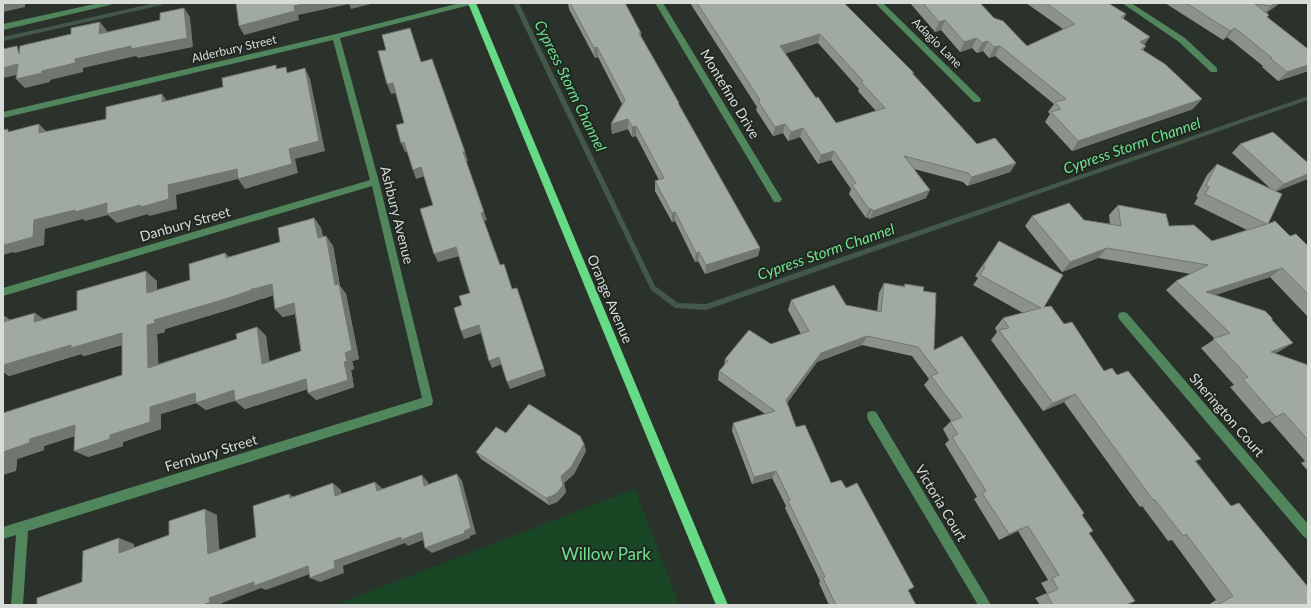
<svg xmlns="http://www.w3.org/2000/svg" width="1311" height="608" viewBox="0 0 1311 608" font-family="Lato,sans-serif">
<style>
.green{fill:#194726}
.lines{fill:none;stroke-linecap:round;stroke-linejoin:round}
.stream{fill:#435849;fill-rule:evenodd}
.minor{fill:#51855c;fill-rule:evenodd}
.major{fill:#67da86;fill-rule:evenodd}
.wall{fill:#8a928b;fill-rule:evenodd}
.shaded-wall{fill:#707771}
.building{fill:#a0aaa2;stroke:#707771;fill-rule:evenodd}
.labels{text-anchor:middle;stroke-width:4;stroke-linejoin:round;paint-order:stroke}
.far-street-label{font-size:12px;fill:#d7dcd8;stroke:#202821}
.street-label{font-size:14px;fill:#d7dcd8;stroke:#202821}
.water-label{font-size:15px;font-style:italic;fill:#6fe08d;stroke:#202821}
.near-park-label{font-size:17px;fill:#6fe18d;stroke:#202821}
</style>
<rect width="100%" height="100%" fill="#2a322b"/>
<polygon class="green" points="635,489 679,605 335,605"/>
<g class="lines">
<g class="stream">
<polygon points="155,3 165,3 162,5 3,41 3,37"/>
<polygon points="513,3 519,3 655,286 678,303 706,304 1308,96 1308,100 706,310 675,308 651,290"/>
</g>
<g class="minor">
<polygon points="99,3 114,3 110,5 3,30 3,24"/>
<polygon points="460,3 474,3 470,5 340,38 379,182 433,401 432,405 28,531 23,605 11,605 16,535 3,539 3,527 422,398 372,186 3,296 3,288 370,180 333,40 3,118 3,112 336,34"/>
<polygon points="655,3 663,3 780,196 782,199 780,202 774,202"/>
<polygon points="875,3 883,3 980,98 981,100 980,102 974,102"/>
<polygon points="1122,3 1131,3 1185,38 1217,68 1217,72 1211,72 1179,42"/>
<polygon points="1123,312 1127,313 1308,524 1308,539 1304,537 1119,319 1118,316 1119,313"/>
<polygon points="872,411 876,412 991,605 978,605 868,420 867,416 868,412"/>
</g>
<polygon class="major" points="468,3 476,3 728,605 716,605"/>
</g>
<g class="wall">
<polygon points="568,3 625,3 641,33 641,37 679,103 679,106 760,248 758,256 705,274 698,261 695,262 675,221 672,222 655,191 655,181 659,180 636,136 632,137 628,129 612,134 611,124 622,104 598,57 595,58 569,9"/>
<path d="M690 3H844L914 73 913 74 977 144 1016 163 1010 172 967 186 963 182 914 169 926 198 869 219 868 217 866 218 849 194 851 189 831 160 818 164 800 137 788 141 783 133 773 136 756 110 757 107ZM818 43 859 89 858 91 876 111 836 123 811 91 785 53Z"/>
<polygon points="910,3 980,3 994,18 1027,46 1063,29 1026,3 1108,3 1126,14 1123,19 1144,45 1146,46 1143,50 1193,109 1072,151 1045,122 1050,114 1048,112 1054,104 995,56 989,58 983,51 977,53 972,48 960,52 941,30 935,32"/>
<polygon points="1165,3 1280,3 1266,13 1268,17 1308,71 1278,81 1262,67 1263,66 1227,37 1223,40"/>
<polygon points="1240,144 1308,163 1276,191 1268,224 1308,246 1308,317 1270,277 1215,295 1272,320 1280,351 1275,353 1308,365 1308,471 1301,463 1305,461 1270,421 1262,424 1230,387 1234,385 1201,348 1215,339 1166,290 1176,281 1191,274 1098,258 1062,272 1025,226 1032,216 1084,220 1110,224 1109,215 1118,205 1169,226 1212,241 1247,230 1194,204 1198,197 1196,196 1207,175 1217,164 1272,190 1232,153"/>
<path d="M314 218 321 228 323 237 326 236 333 246 340 286 346 294 359 359 352 361 354 369 351 370 354 387 316 400 308 389 245 409 235 400 206 410 196 403 161 414V429L123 442V446L88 457 74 436 44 446V450L17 459 16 471 3 411V413L122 375V345L84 356 81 354 9 376 3 372V315L10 320H44L77 310 157 281V290L190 280 225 253 229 257 280 242ZM274 295 275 309 283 317 295 314 301 351 269 362 266 336 257 327 237 339 158 364 157 334 165 332V329L231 309 261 299 260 297 262 299Z"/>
<polygon points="999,241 1044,307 1064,324 1104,371 1117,375 1196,461 1231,506 1239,503 1308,605 1208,605 1216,600 1172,540 1168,541 1142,506 1140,507 1064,402 1043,411 991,340 997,332 995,328 1003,318 1023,313 973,285 978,278 975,276"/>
<polygon points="884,283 903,286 905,284 923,291 934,350 1082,515 1089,533 1126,605 1040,605 1035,598 1047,593 1041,583 1048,580 1018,531 999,540 974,499 977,497 945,444 949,440 943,429 951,421 924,385 929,379 912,356 862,345 817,362 787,403 796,427 831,483 846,488 914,587 908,590 916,605 829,605 819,583 820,581 785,508 786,506 772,478 752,484 732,431 733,423 765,414 718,380 719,371 724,366 725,359 771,344 801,334 788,310 791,300 846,305 877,312 879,293"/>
<polygon points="506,433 584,444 586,451 574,474 564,483 566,492 561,498 557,502 549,505 481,459 476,452"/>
</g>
<g class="shaded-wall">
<polygon points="3,3 28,3 25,4 25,7 3,12"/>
<polygon points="308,3 375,3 351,9 349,4 298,15 299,20 244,35 239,26 294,6"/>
<polygon points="1275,3 1280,3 1263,15 1271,6"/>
<polygon points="184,8 190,17 193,47 138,58 136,56 83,68 83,72 50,80 50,82 25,88 16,79 75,59 131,46"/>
<polygon points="945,20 941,30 935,32 939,22"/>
<polygon points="100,22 107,31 107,43 99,34"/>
<polygon points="1235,28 1227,37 1223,40 1230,31"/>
<polygon points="820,34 818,43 778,56 780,46"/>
<polygon points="1150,37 1143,47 1140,42"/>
<polygon points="977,38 972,48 960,52 964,42"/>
<polygon points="988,41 983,51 977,53 982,43"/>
<polygon points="1000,46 995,56 989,58 994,47"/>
<polygon points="597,47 598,57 595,58 594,48"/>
<polygon points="18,64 26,73 3,78 3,68"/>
<polygon points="1308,65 1308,71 1278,81 1287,72"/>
<polygon points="305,68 310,79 325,151 295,159 298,173 245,189 238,179 176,195 177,209 149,216 148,214 117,223 108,215 85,221 83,219 45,229 44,245 15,253 13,252 3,255 3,243 34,220 168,185 289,149"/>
<polygon points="393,83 396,93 391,94 387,84"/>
<polygon points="162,94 169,104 162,102"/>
<polygon points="1202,99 1193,109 1072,151 1078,141"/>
<polygon points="628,119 628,129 612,134 611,124"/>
<polygon points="39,124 49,134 39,133"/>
<polygon points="785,124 783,133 773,136 775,127"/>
<polygon points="636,126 636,136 632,137 632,127"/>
<polygon points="803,128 800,137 788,141 791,132"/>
<polygon points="404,142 408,151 405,152 401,143"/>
<polygon points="834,151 831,160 818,164 821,155"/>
<polygon points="463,152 465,152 468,161 466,161"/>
<polygon points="1016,163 1010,172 967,186 972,177"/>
<polygon points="421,167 425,176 416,179 413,170"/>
<polygon points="1308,174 1308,179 1275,192 1284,184"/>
<polygon points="930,190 926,198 869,219 873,211"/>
<polygon points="869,209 872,209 868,217 866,218"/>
<polygon points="484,212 487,220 484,221 481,213"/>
<polygon points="675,212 675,221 672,222 672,213"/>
<polygon points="314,218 321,228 325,248 318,238"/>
<polygon points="326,236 333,246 340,286 346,294 359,359 352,361 354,369 351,370 354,387 316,400 308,393 344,362 345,353 335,285"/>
<polygon points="456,247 460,256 438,262 434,254"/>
<polygon points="760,248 758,256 705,274 706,265"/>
<polygon points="1107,248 1098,258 1062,272 1070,262"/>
<polygon points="699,252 698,261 695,262 696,253"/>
<polygon points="225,253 234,263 226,258"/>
<polygon points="1282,268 1270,277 1197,301 1206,292"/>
<polygon points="146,271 157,281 157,302 147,293"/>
<polygon points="272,284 280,293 262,299 254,289"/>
<polygon points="252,288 260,297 261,299 231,309 165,329 165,332 157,334 159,376 148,368 147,325 154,320"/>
<polygon points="294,303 301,312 283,317 275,309"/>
<polygon points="35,313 48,322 34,322"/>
<polygon points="3,315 16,324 3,323"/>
<polygon points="479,325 482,333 464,339 461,331"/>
<polygon points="257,327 266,336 271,372 262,364"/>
<polygon points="122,333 133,341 84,356 81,354 9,376 3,372 3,359 71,345"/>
<polygon points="867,336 862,345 817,362 783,409 786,400 821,353"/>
<polygon points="1293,343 1280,351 1257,361 1271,352"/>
<polygon points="499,357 502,364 492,368 489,361"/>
<polygon points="544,369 546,376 510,389 507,382"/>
<polygon points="306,379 314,387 245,409 235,401"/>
<polygon points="234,390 244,398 206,410 196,403 161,414 161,429 123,442 123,446 88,457 74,451 110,435 150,407 195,393"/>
<polygon points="1075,394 1064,402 1043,411 1053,403"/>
<polygon points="1284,413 1270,421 1262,424"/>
<polygon points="75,425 88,432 44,446 44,450 17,459 16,471 3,475 3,452 30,439"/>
<polygon points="584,444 586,451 574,474 564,483 566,492 561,498 557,502 549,505 546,498"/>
<polygon points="776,471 772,478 752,484 754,477"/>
<polygon points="457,474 462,481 476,534 470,536 470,538 432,553 425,548"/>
<polygon points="422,475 428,482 430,492 424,486"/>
<polygon points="375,482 383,489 377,491"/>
<polygon points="333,483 341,490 343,503 335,496"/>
<polygon points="289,494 299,500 290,498"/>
<polygon points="205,509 217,515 220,559 208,554"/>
<polygon points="1028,526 1018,531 999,540 1009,534"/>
<polygon points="422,532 428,538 408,546 405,543 343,566 344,573 320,582 310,578 334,561 401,537"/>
<polygon points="119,538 134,544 134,558 119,553"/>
<polygon points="308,566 318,571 266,590 261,588 222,603 222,605 203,605 209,598 254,582"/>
</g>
<g class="building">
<polygon points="236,3 308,3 294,6 295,11 239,26"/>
<polygon points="570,3 625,3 641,33 639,33 679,103 678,103 760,248 706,265 699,252 696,253 675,212 672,213 655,181 664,178 636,126 632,127 628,119 611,124 625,100 597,47 594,48"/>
<path d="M697 3H844L914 73H912L977 144 995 138 1016 163 972 177 968 173 904 156 930 190 873 211 872 209H869L852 185 856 183 834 151 821 155 803 128 791 132 785 124 775 127 758 101 760 100ZM820 34 863 81 861 82 885 108 836 123 818 97 816 98 811 91 780 46Z"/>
<polygon points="923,3 980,3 994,18 1003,21 1027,46 1075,24 1046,3 1108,3 1126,14 1121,17 1150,37 1140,42 1146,46 1141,49 1165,64 1202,99 1078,141 1051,112 1061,109 1055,102 1066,99 1000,46 994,47 988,41 982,43 977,38 964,42 945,20 939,22"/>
<polygon points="1186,3 1275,3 1271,6 1255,4 1269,15 1267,17 1308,49 1308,65 1287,72 1270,58 1272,58 1235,28 1230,31"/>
<polygon points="184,8 187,38 131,49 131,46 75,59 75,63 42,71 42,73 16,79 18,64 3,68 3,49 17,46 19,54 20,46 71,34 71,28 100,22 99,34 160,20 160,13"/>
<polygon points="410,28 421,62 432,59 465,152 463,152 484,212 481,213 500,265 504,264 512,289 517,288 544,369 507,382 499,357 489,361 479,325 461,331 454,308 462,305 459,296 470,293 456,247 434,254 420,209 433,205 421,167 413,170 404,142 401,143 396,125 404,123 393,83 387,84 378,51 386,50 382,35"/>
<polygon points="276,65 276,69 286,67 287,73 305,68 319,141 289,149 292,164 238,179 237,169 168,185 169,199 141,207 140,205 107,214 107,203 75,212 75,210 34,220 33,237 4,245 4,243 3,243 3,130 8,129 8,132 39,124 39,133 106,119 106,107 162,94 162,102 223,87 222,78"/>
<polygon points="1273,132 1308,163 1308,174 1284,184 1240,144"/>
<polygon points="1217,164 1282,194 1268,224 1275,221 1290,236 1296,234 1308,246 1308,294 1282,268 1206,292 1265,311 1272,318 1272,320 1293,343 1271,352 1308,365 1308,440 1284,413 1276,417 1243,379 1248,377 1213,339 1230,333 1176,281 1208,265 1107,248 1070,262 1032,216 1069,203 1084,220 1121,226 1118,205 1166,214 1169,226 1194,225 1212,241 1267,224 1205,194 1209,187 1206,185"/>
<path d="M314 218 318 238 326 236 335 285 339 284 352 350 345 353 347 361 344 362 348 380 308 393 306 379 235 401 234 390 196 403 195 393 150 407V422L110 435V439L74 451 75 425 30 439 29 443 3 452V413L122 375V333L71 348V345L3 365V322L35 313 34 322 77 310V291L146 271 147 293 190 280 189 264 225 253 226 258 280 242 278 228ZM272 284 275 309 294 303 301 351 262 364 257 327 236 334 237 339 148 368 147 325 155 323 154 320 222 300 252 290V288L254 289Z"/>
<polygon points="999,241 1063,275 1044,307 1051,306 1064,324 1072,322 1104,371 1112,368 1117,375 1128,371 1201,459 1195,461 1231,506 1239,503 1308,587 1308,605 1217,605 1233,596 1186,534 1183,536 1155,500 1153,500 1075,394 1053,403 999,330 1009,328 1003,318 1041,308 980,275 985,267 983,266"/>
<polygon points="884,283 905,287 905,284 924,287 923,291 936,293 934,350 962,336 1084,513 1082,515 1093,531 1089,533 1135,601 1126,605 1053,605 1047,594 1058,589 1052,578 1059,575 1028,526 1009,534 982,493 986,491 952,437 958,434 950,422 962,417 931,376 938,373 918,347 867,336 821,353 786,400 796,427 805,425 831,483 841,480 846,488 857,483 914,587 908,590 916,605 836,605 823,578 825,577 788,501 790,500 776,471 754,477 733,423 775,411 719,371 728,361 725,359 749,330 771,344 809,331 791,300 834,285 846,305 881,312"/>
<polygon points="529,404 580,436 584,444 571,467 561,476 563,485 558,492 554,495 546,498 476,452 496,427 506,433"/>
<polygon points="457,474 471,528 464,531 465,533 425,548 422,532 401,540 401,537 334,561 335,568 310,578 308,566 254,586 254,582 209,598 210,602 203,605 37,605 37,598 82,582 83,551 119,538 119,553 169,535 169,521 205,509 208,554 256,537 253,506 289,494 290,498 333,483 335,496 375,482 377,491 422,475 424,486"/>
</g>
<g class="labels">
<g class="far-street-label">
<text transform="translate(937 43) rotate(45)" y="4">Adagio Lane</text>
<text transform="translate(234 49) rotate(-13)" y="4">Alderbury Street</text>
</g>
<g class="street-label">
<text transform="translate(730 94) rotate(59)" y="5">Montefino Drive</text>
<text transform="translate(397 215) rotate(76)" y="5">Ashbury Avenue</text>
<text transform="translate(185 224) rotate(-16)" y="5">Danbury Street</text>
<text transform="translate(610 299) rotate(67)" y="5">Orange Avenue</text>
<text transform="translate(1227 415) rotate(49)" y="5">Sherington Court</text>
<text transform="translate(211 453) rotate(-17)" y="5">Fernbury Street</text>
<text transform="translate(941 503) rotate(59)" y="5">Victoria Court</text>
</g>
<g class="water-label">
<text transform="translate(570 86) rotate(64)" y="5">Cypress Storm Channel</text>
<text transform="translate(1132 146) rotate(-19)" y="5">Cypress Storm Channel</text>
<text transform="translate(826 252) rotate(-19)" y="5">Cypress Storm Channel</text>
</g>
<g class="near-park-label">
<text x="606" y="560">Willow Park</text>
</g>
</g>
<rect width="1311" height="608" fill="none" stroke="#d7dcd8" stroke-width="8"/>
</svg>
